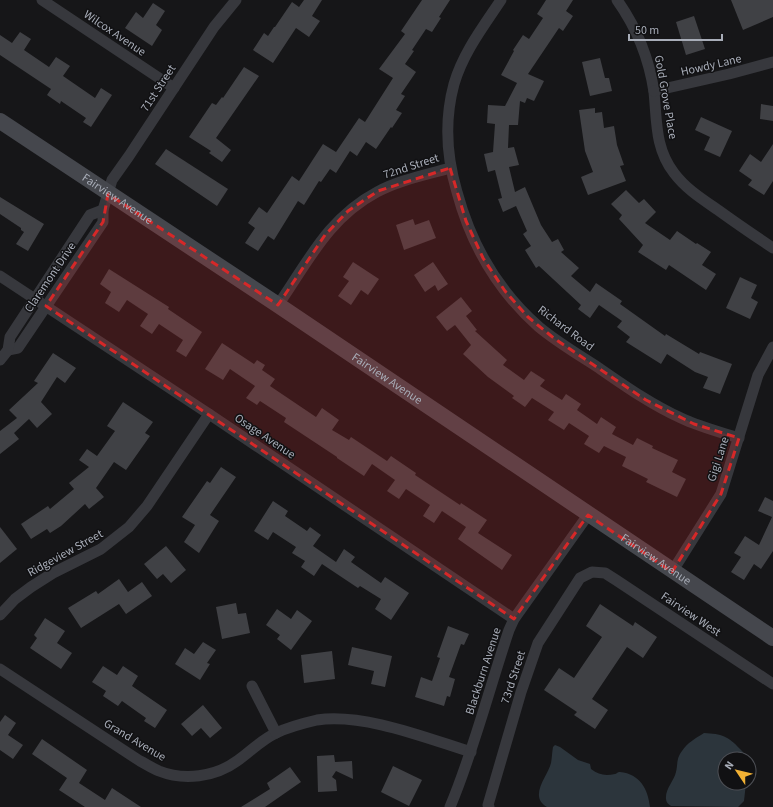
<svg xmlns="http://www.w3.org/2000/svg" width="773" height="807" viewBox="0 0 773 807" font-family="'Source Sans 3',sans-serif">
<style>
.water{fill:#2c353c}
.building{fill:#404145}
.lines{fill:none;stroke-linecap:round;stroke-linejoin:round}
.street{stroke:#37383d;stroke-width:11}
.secondary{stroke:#45474d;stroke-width:16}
.marked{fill:#d62828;fill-opacity:0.2;stroke:#d62828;stroke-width:3;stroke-dasharray:8 5;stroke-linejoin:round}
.labels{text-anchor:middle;stroke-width:3;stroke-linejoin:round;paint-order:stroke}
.street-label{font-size:12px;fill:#a8adb8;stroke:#111113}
</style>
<rect width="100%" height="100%" fill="#161618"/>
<g class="water">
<path d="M704 733C722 734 728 736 740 749 743 752 746 755 748 759H725V783H746L744 801 738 807 671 806C668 804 666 802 666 799 665 789 674 781 676 772 678 764 676 759 682 751 687 743 696 738 704 733Z"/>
<path d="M555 745 560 747 578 760 590 764 591 769C599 775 605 776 615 774 618 773 617 772 620 772 640 774 648 789 650 807H547C528 796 548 776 551 763 552 758 552 752 553 747Z"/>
</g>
<g class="building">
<polygon points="304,0 322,0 312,16 320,21 309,37 296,28 273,63 253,50 264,33 268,36 274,27 275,27 292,2 299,7"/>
<polygon points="422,0 450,0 439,17 441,18 432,32 426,29 412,50 414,51 405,64 416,72 401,94 405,96 396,110 402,113 392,128 391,127 376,149 366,142 357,156 350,151 336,173 330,169 321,182 319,181 304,205 298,201 274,240 268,236 258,251 245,243 255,228 248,223 259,207 267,213 292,176 299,181 323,144 336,152 359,118 365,122 393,78 379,69 405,34 401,31"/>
<polygon points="546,0 573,0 566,11 573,16 563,31 559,28 528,74 544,81 534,101 527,98 525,103 520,101 518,125 509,125 508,148 514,147 519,165 509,167 515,192 525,187 541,225 552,242 558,239 564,250 561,252 579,268 571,276 590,292 596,283 622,301 620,304 665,336 666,334 699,354 700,352 732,364 720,394 703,388 708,377 695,372 667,354 661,364 626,342 630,337 617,327 622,321 599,305 590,318 578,309 581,305 539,266 536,268 525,250 531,246 523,234 527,231 516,206 503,212 498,199 502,198 495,170 488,172 484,154 493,152 495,124 487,123 488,105 505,106 517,83 501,75 514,51 513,50 523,35 529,39 543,18 537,14"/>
<polygon points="731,0 773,0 773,17 743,30"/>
<polygon points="153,3 165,11 156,25 162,30 152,46 125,28 136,12 143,18"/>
<polygon points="694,16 705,49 686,55 676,22"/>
<polygon points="20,32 31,39 24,50 49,67 56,57 70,66 63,76 95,98 101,88 112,95 91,127 83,122 86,118 61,101 60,104 47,95 51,89 0,55 0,35 12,43"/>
<polygon points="600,58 605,78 609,78 612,91 590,96 582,62"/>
<polygon points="244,67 259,76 216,138 231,150 222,162 209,153 211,151 189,137 212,103 216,105 222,97 223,98"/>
<polygon points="761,104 773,106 773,121 760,119"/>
<polygon points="595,108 595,113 602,112 604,128 614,126 617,145 624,165 620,166 626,181 588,195 581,177 593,172 585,151 579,110"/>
<polygon points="701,117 732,131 720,157 704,150 710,137 695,130"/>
<polygon points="773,144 773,181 764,195 748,185 752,180 739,171 750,154 761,162"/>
<polygon points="166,149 228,189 217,206 155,164"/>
<polygon points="626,190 639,203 644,199 656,212 645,223 670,240 677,231 696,244 697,243 711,252 702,265 716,274 706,290 669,265 666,270 638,252 643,245 619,219 622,215 611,204"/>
<polygon points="0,197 44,224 28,251 16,244 24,232 21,230 21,228 0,214"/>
<polygon points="413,219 415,225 429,220 436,238 404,250 396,225"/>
<polygon points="353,262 379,279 368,295 361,290 351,305 338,296 349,281 343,277"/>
<polygon points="433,262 448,284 438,291 435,285 425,292 414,275"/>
<polygon points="109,269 169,307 168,309 202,332 186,357 176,351 183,340 159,324 152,334 140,326 148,314 127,300 119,312 105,303 111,292 100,284"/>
<polygon points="740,277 757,285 751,298 758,302 750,319 726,308"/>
<polygon points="461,297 472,311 466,316 477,330 475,331 507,360 503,365 524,380 531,371 545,380 540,386 562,400 566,394 581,404 577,410 597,424 601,417 616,427 612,434 633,445 637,438 653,446 652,448 678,460 672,472 686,479 677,497 646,482 648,479 622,466 626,457 604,446 599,453 584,444 589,436 569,423 564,430 548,420 554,412 532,398 525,407 512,398 514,396 488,377 463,354 471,345 455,325 447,331 436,317"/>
<polygon points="222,343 254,364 257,360 265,365 262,370 275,379 270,386 316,417 322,408 339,420 332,430 349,440 351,437 387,461 391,456 416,473 415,475 460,505 461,503 487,520 478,533 512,555 502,570 458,539 466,527 442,511 434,523 423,516 430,505 406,489 399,499 387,491 395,480 372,464 364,476 337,458 337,457 284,422 286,418 260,401 257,405 246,398 255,386 230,369 223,380 205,369"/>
<polygon points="53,353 76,368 65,383 57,377 41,402 52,414 37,428 29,419 14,433 19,439 0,454 0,431 17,418 9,410 38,383 34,381"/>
<polygon points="123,402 153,422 145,433 150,436 126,470 114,462 96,488 104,497 89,509 85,504 61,526 50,533 47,529 31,539 21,524 48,506 50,509 74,489 69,483 89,467 79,460 87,449 97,456 115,431 107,426"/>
<polygon points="221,467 236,477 210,515 219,521 199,553 184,542 195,525 182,517 207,481 210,483"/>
<polygon points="765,497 773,501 773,551 761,569 754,564 744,580 731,572 741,557 734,553 745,536 759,545 772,517 758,511"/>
<polygon points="273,501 288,511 285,516 307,531 310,527 321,535 313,546 336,562 344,549 355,557 351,562 381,583 385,577 409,593 391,620 375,609 381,599 360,586 358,588 322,564 314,576 301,567 305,561 292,553 296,547 273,532 268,540 254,531"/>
<polygon points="0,527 17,549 0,563"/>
<polygon points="166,546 186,570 171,583 163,574 157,579 144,564"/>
<polygon points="119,579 128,592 142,582 152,596 126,614 119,604 81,628 68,608 96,591 98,594"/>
<polygon points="236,603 238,614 246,613 250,633 222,639 216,607"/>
<polygon points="600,604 633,626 635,622 657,637 643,658 627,647 592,699 608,710 595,729 574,715 577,712 544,690 559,668 574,678 602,637 586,626"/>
<polygon points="277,609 291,619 297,610 312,621 291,650 277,639 280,635 266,625"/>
<polygon points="45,618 65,631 57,643 72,653 61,669 30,648 37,638 34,635"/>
<polygon points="448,626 469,634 464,645 461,644 449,677 455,679 450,697 447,696 444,706 415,697 421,677 432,681 440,658 437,657"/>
<polygon points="203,642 216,650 207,663 210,664 200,680 175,664 185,648 194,654"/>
<polygon points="352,647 392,656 385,687 371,684 374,671 348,665"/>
<polygon points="332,651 335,679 304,683 301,655"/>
<polygon points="103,666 117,675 123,666 138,676 132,686 167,710 155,728 144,721 146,718 122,701 118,706 103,696 106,691 92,682"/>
<polygon points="203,705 222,728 210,738 201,728 192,736 181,724"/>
<polygon points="5,715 16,723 8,735 23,745 13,759 0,750 0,722"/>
<polygon points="42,739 87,770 79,783 105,800 112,788 141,807 85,807 59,790 67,778 32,754"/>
<polygon points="334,755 335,762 352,761 353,779 336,771 332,777 336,780 337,791 318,792 317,756"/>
<polygon points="393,766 422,780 409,806 381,792"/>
<polygon points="290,767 301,782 265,807 241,807 270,789 267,783"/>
</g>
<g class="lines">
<g class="street">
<polyline points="42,0 174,88"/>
<path d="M501 0C483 27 463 53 454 84 444 121 446 155 457 192 471 244 498 291 539 327 557 342 579 355 599 368 625 386 652 405 681 418 700 427 720 432 739 438"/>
<path d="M617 0C637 28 649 58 654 92 657 122 655 148 674 173 686 189 702 199 718 210 736 223 755 236 773 248"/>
<polyline points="654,91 729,74 773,62"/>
<polyline points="0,276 209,414 514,619"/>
<path d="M278 305C308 262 328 218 377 192 399 180 426 175 450 168"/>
<polyline points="8,350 18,348 103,222 103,210 112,180 129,156 214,27 236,0"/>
<polyline points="0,360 8,350 10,337 90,215 103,210"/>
<polyline points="672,572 721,494 758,375 773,347"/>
<polyline points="0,615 15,599 31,587 53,573 101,549 129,527 147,506 209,414"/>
<path d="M0 669 140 761C146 764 152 768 159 771 184 781 215 777 237 761 250 752 261 740 276 733 289 727 304 723 317 720 364 713 426 738 471 752"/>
<polyline points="252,686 276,733"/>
<path d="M450 807C474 750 489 689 509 630L514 619 588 515"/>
<polyline points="489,807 488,805 521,692 538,643 580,578 592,572 605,573 616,580 773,684"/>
</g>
<path class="secondary" id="s1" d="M0 121 278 305 773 638"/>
</g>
<path class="marked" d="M450 168 466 221 483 258 505 291 528 317 555 339 646 400 694 424 739 438 721 494 672 572 588 515 514 619 46 306 103 222 108 194 278 305 325 235 348 211 378 191Z"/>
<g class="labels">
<g class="street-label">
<text transform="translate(115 33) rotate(34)" y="4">Wilcox Avenue</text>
<text transform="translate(711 65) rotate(-13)" y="4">Howdy Lane</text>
<text transform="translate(158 88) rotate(-57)" y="4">71st Street</text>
<text transform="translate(666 97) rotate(80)" y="4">Gold Grove Place</text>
<text transform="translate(411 166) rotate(-18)" y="4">72nd Street</text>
<text dy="4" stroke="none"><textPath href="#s1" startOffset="141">Fairview Avenue</textPath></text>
<text transform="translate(50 277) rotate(-56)" y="4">Claremont Drive</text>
<text transform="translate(566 328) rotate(37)" y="4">Richard Road</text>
<text dy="4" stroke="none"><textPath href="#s1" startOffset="465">Fairview Avenue</textPath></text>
<text transform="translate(265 436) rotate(34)" y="4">Osage Avenue</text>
<text transform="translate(718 459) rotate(-72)" y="4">Gigi Lane</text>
<text transform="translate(65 553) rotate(-29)" y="4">Ridgeview Street</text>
<text dy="4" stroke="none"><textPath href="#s1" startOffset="789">Fairview Avenue</textPath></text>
<text transform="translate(691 614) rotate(34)" y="4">Fairview West</text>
<text transform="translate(483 671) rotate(-72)" y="4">Blackburn Avenue</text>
<text transform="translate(513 677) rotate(-72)" y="4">73rd Street</text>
<text transform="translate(135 740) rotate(31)" y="4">Grand Avenue</text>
</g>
</g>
<g transform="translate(737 771) rotate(305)"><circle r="19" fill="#111113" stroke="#4d4f55"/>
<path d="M0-3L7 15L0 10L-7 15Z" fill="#f2b134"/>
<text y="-6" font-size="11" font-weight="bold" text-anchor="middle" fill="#a8adb8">N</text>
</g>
<path d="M629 34v6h93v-6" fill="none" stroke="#a8adb8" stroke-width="2"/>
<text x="635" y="34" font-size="12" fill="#a8adb8" stroke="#111113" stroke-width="3" paint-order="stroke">50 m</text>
</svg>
